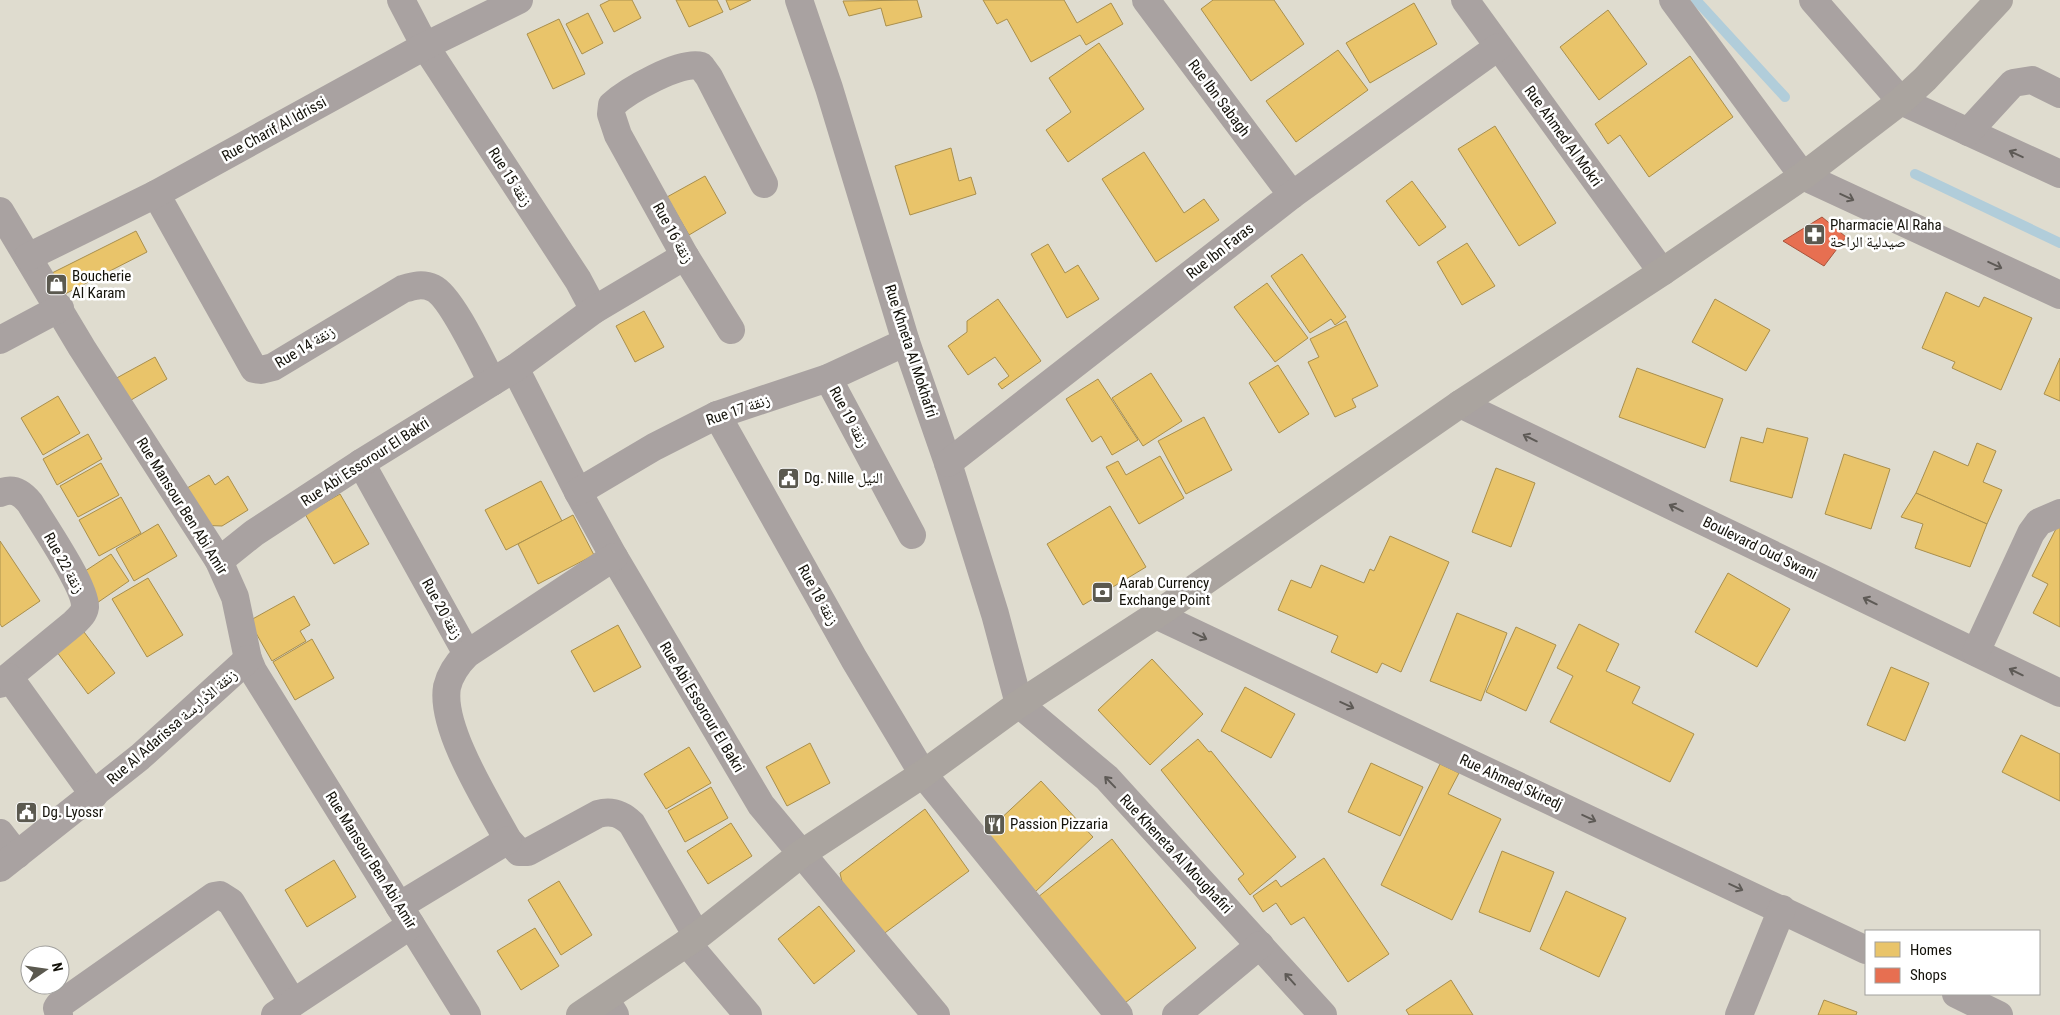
<svg xmlns="http://www.w3.org/2000/svg" width="2060" height="1015" viewBox="0 0 2060 1015" font-family="'Roboto Condensed','Noto Naskh Arabic',sans-serif">
<style>
.homes{fill:#e9c46a;stroke:#a98f4d}
.shops{fill:#e76f51;stroke:#a8533c}
.lines{fill:none;stroke-linecap:round;stroke-linejoin:round}
.stream{stroke:#b1cdda;stroke-width:10}
.minor{stroke:#a9a2a1;stroke-width:28}
.major{stroke:#aaa49f;stroke-width:28}
.oneway{stroke:#5e5a56}
.labels{text-anchor:middle;stroke-width:5;stroke-linejoin:round;paint-order:stroke}
.street-label{font-size:15px;fill:#14120a;stroke:#fff}
.poi-label{font-size:15px;fill:#14120a;stroke:#fff;text-anchor:start}
</style>
<rect width="100%" height="100%" fill="#dfdccf"/>
<g class="homes">
<polygon points="610,0 632,0 641,18 614,32 600,5"/>
<polygon points="676,0 717,0 723,12 689,27"/>
<polygon points="726,0 751,0 730,10"/>
<polygon points="917,0 922,17 886,26 881,8 849,16 843,1"/>
<polygon points="983,0 1064,0 1077,23 1111,3 1123,24 1086,45 1080,35 1031,62 1007,19 997,24"/>
<polygon points="1213,0 1274,0 1304,44 1251,81 1201,9"/>
<polygon points="1414,3 1437,44 1370,83 1346,43"/>
<polygon points="1608,10 1647,64 1599,100 1560,47"/>
<polygon points="588,13 603,43 582,54 566,24"/>
<polygon points="559,19 585,74 553,89 527,34"/>
<polygon points="1099,43 1144,109 1068,162 1046,130 1071,112 1049,78"/>
<polygon points="1338,50 1368,90 1296,142 1266,101"/>
<polygon points="1690,56 1733,117 1649,177 1620,135 1608,144 1595,124"/>
<polygon points="1495,126 1556,223 1519,246 1458,149"/>
<polygon points="951,148 959,181 971,177 976,194 910,215 895,166"/>
<polygon points="1144,152 1184,213 1204,199 1219,220 1156,262 1102,179"/>
<polygon points="705,176 726,213 689,235 667,197"/>
<polygon points="1412,181 1446,227 1419,246 1386,201"/>
<polygon points="136,231 147,252 61,296 50,274"/>
<polygon points="1467,243 1495,286 1462,305 1437,262"/>
<polygon points="1048,244 1065,273 1078,265 1099,299 1067,318 1031,254"/>
<polygon points="1302,254 1346,317 1335,325 1331,319 1310,333 1271,276"/>
<polygon points="1267,283 1308,338 1275,362 1234,307"/>
<polygon points="1946,292 1979,307 1984,297 2032,318 2001,390 1952,368 1955,362 1922,348"/>
<polygon points="998,299 1041,361 1002,389 998,384 1009,376 995,357 968,375 948,346 967,332 967,321"/>
<polygon points="1715,299 1770,330 1746,371 1692,342"/>
<polygon points="644,311 664,347 635,362 616,326"/>
<polygon points="1346,321 1378,386 1352,399 1356,407 1335,417 1308,362 1319,357 1310,339"/>
<polygon points="155,357 167,379 126,403 113,380"/>
<polygon points="2060,358 2060,401 2044,394"/>
<polygon points="1278,365 1309,414 1279,433 1249,383"/>
<polygon points="1637,368 1723,399 1705,448 1619,417"/>
<polygon points="1151,373 1182,421 1143,446 1112,398"/>
<polygon points="1098,379 1138,440 1112,455 1101,436 1092,442 1066,399"/>
<polygon points="58,396 80,433 43,455 21,418"/>
<polygon points="1204,417 1232,470 1186,494 1158,441"/>
<polygon points="1767,428 1808,438 1792,498 1730,481 1741,437 1763,443"/>
<polygon points="88,434 102,459 57,485 43,459"/>
<polygon points="1977,443 1996,451 1983,482 2002,490 1987,524 1916,493 1934,451 1968,466"/>
<polygon points="1844,454 1890,469 1871,529 1825,514"/>
<polygon points="1160,456 1184,498 1139,524 1106,467 1118,461 1126,475"/>
<polygon points="101,463 119,495 78,517 60,486"/>
<polygon points="1496,468 1535,483 1511,547 1472,532"/>
<polygon points="209,475 215,485 228,476 248,510 222,526 196,525 177,494"/>
<polygon points="541,481 562,521 506,550 485,510"/>
<polygon points="1916,493 1987,524 1970,567 1915,548 1923,524 1901,517"/>
<polygon points="340,494 369,544 334,564 305,514"/>
<polygon points="121,497 141,533 99,556 79,520"/>
<polygon points="1110,506 1146,567 1083,605 1047,544"/>
<polygon points="573,515 594,555 538,584 518,544"/>
<polygon points="2060,521 2060,627 2033,613 2048,584 2032,576"/>
<polygon points="158,524 177,556 134,581 116,549"/>
<polygon points="1390,536 1449,562 1401,672 1382,663 1377,673 1331,652 1338,636 1278,610 1291,580 1311,588 1321,565 1364,583 1370,569 1374,571"/>
<polygon points="0,541 40,601 2,627 0,624"/>
<polygon points="111,554 129,581 94,605 76,577"/>
<polygon points="1728,573 1790,609 1757,667 1695,632"/>
<polygon points="148,578 183,635 147,657 112,599"/>
<polygon points="294,596 310,625 300,631 306,641 272,661 249,621"/>
<polygon points="1457,613 1507,633 1481,701 1430,681"/>
<polygon points="1579,624 1619,644 1606,671 1640,687 1632,703 1694,734 1670,782 1550,722 1573,676 1557,668"/>
<polygon points="618,625 641,667 594,692 571,651"/>
<polygon points="1516,627 1556,645 1526,711 1486,692"/>
<polygon points="81,628 115,673 88,694 54,648"/>
<polygon points="312,639 334,678 295,700 273,662"/>
<polygon points="1152,659 1203,714 1150,765 1098,710"/>
<polygon points="1891,667 1929,683 1905,741 1867,725"/>
<polygon points="1245,687 1295,714 1271,758 1221,731"/>
<polygon points="2021,735 2060,754 2060,801 2002,772"/>
<polygon points="1198,739 1209,752 1211,751 1296,857 1250,895 1238,879 1244,874 1161,770"/>
<polygon points="810,743 830,783 787,806 766,767"/>
<polygon points="689,747 711,783 666,809 644,774"/>
<polygon points="1371,763 1423,787 1400,836 1348,812"/>
<polygon points="1440,764 1459,773 1448,794 1501,819 1452,920 1381,885"/>
<polygon points="1041,781 1093,837 1034,893 981,837"/>
<polygon points="711,787 728,818 685,842 668,811"/>
<polygon points="925,809 969,871 882,935 845,895 840,873"/>
<polygon points="731,823 752,856 708,884 687,851"/>
<polygon points="1112,839 1196,948 1121,1006 1038,897"/>
<polygon points="1502,851 1554,872 1530,932 1479,912"/>
<polygon points="1324,858 1389,954 1348,982 1304,917 1291,925 1276,903 1263,912 1253,896 1276,880 1281,887"/>
<polygon points="334,860 356,897 307,927 285,890"/>
<polygon points="559,881 592,935 561,955 528,900"/>
<polygon points="1566,891 1626,918 1599,977 1540,949"/>
<polygon points="819,906 855,951 814,984 778,939"/>
<polygon points="535,928 559,966 521,990 497,951"/>
<polygon points="1451,980 1473,1015 1409,1015 1406,1010"/>
<polygon points="1824,1000 1857,1012 1856,1015 1818,1015"/>
</g>
<polygon class="shops" points="1822,217 1846,237 1824,266 1783,241"/>
<g class="lines">
<g class="stream">
<polyline points="1696,0 1785,97"/>
<polyline points="1915,174 2060,243"/>
</g>
<g class="minor">
<polyline points="401,0 425,46 578,280 594,310"/>
<polyline points="799,0 829,88 906,342 948,463 995,614 1019,704 1107,778 1323,1015"/>
<polyline points="1146,0 1292,195"/>
<polyline points="1465,0 1662,272"/>
<polyline points="1673,0 1803,176 2060,295"/>
<polyline points="1813,0 1901,101 2060,174"/>
<polyline points="1968,132 2013,83 2032,80 2060,94"/>
<path d="M156 194 254 369 261 370 273 367 403 289C413 286 422 283 433 288 451 296 481 361 492 382"/>
<polyline points="0,211 82,348 219,561 235,597 248,659 253,671 467,1015"/>
<polyline points="28,257 156,194 425,46 519,0"/>
<path d="M731 330 685 256 618 135 611 114 612 105C627 91 681 60 701 66L709 77 764 184"/>
<polyline points="0,340 60,308"/>
<polyline points="515,368 578,492 614,557 761,805 936,1015"/>
<polyline points="828,378 912,535"/>
<polyline points="1460,404 2060,693"/>
<polyline points="717,415 854,659 923,774 1119,1015"/>
<polyline points="361,463 467,654"/>
<polyline points="948,463 1292,195 1498,47"/>
<polyline points="578,492 654,447 717,415 828,378 906,342"/>
<path d="M0 493C13 487 22 493 30 503 42 523 86 587 85 607 84 614 79 618 74 623L0 684"/>
<path d="M614 557 467 654C458 663 450 674 447 687 440 728 488 803 508 840L519 852H528L598 814C612 810 622 814 632 824L697 936"/>
<polyline points="219,561 254,533 361,463 515,368 594,310 685,256"/>
<polyline points="1156,615 1866,950"/>
<polyline points="1976,652 2031,533 2039,522 2060,513"/>
<polyline points="9,677 94,795"/>
<polyline points="0,833 17,855"/>
<polyline points="0,868 140,757 248,659"/>
<polyline points="399,906 508,840"/>
<polyline points="687,943 748,1015"/>
<polyline points="1956,994 1999,1015"/>
<polyline points="605,999 615,1015"/>
<polyline points="59,1015 57,1008 59,1005 214,896 220,895 231,902 293,1003"/>
<polyline points="275,1015 411,925"/>
<polyline points="1176,1015 1260,945"/>
<polyline points="1739,1015 1782,909"/>
</g>
<polyline class="major" points="580,1015 700,934 801,854 923,774 1019,704 1156,615 1460,404 1662,272 1803,176 1901,101 1925,79 1999,0"/>
</g>
<defs><path id="oneway-shaft" d="M-6 0H5M1.5-3L5.5 0L1.5 3" fill="none" stroke-width="1.6" stroke-linecap="round" stroke-linejoin="round" transform="scale(1.25)"/></defs>
<g class="oneway">
<use href="#oneway-shaft" transform="translate(2016 154) rotate(-155)"/>
<use href="#oneway-shaft" transform="translate(1847 197) rotate(25)"/>
<use href="#oneway-shaft" transform="translate(1995 265) rotate(25)"/>
<use href="#oneway-shaft" transform="translate(1530 438) rotate(-154)"/>
<use href="#oneway-shaft" transform="translate(1676 508) rotate(-154)"/>
<use href="#oneway-shaft" transform="translate(1870 601) rotate(-154)"/>
<use href="#oneway-shaft" transform="translate(1200 636) rotate(25)"/>
<use href="#oneway-shaft" transform="translate(2016 672) rotate(-154)"/>
<use href="#oneway-shaft" transform="translate(1347 705) rotate(25)"/>
<use href="#oneway-shaft" transform="translate(1110 782) rotate(-134)"/>
<use href="#oneway-shaft" transform="translate(1589 818) rotate(25)"/>
<use href="#oneway-shaft" transform="translate(1736 887) rotate(25)"/>
<use href="#oneway-shaft" transform="translate(1290 979) rotate(-132)"/>
</g>
<defs>
<symbol id="pharmacy-square" viewBox="-11 -11 22 22"><rect x="-9" y="-9" width="18" height="18" rx="4" fill="#5b594f" stroke="#fff"/><path d="M-2-6h4v4h4v4h-4v4h-4v-4h-4v-4h4Z" fill="#fff"/></symbol>
<symbol id="shop-square" viewBox="-11 -11 22 22"><rect x="-9" y="-9" width="18" height="18" rx="4" fill="#5b594f" stroke="#fff"/><path d="M-5-2.5h2.3a2.7 3.5 0 0 1 5.4 0H5L5.5 6h-11ZM-1.5-2.5h3a1.5 2.3 0 0 0-3 0Z" fill="#fff"/></symbol>
<symbol id="civic-square" viewBox="-11 -11 22 22"><rect x="-9" y="-9" width="18" height="18" rx="4" fill="#5b594f" stroke="#fff"/><path d="M-.6-6.5H3V-4.5H.6V-3L4-1V1h2V6H-6V1h2V-1L-.6-3ZM-1.2 2.5V6h2.4V2.5Z" fill="#fff"/></symbol>
<symbol id="bank-square" viewBox="-11 -11 22 22"><rect x="-9" y="-9" width="18" height="18" rx="4" fill="#5b594f" stroke="#fff"/><path d="M-6-4H6V4H-6ZM0-2.3a2.3 2.3 0 1 0 0 4.6a2.3 2.3 0 1 0 0-4.6Z" fill="#fff"/></symbol>
<symbol id="restaurant-square" viewBox="-11 -11 22 22"><rect x="-9" y="-9" width="18" height="18" rx="4" fill="#5b594f" stroke="#fff"/><path d="M-5-6h1v4h1v-4h1v4h1v-4h1v5L-1.5 .5V6h-2V.5L-5-1ZM5-6V6H3V1.5H1.5Q1.5-4 5-6Z" fill="#fff"/></symbol>
</defs>
<g fill-rule="evenodd">
<use href="#pharmacy-square" x="1802" y="222" width="25" height="25"/>
<use href="#shop-square" x="44" y="272" width="25" height="25"/>
<use href="#civic-square" x="776" y="466" width="25" height="25"/>
<use href="#bank-square" x="1090" y="580" width="25" height="25"/>
<use href="#civic-square" x="14" y="800" width="25" height="25"/>
<use href="#restaurant-square" x="982" y="812" width="25" height="25"/>
</g>
<g class="labels">
<g class="street-label">
<text transform="translate(1219 98) rotate(53)" y="5">Rue Ibn Sabagh</text>
<text transform="translate(274 129) rotate(-29)" y="5">Rue Charif Al Idrissi</text>
<text transform="translate(1563 136) rotate(54)" y="5">Rue Ahmed Al Mokri</text>
<text transform="translate(510 177) rotate(57)" y="5">Rue 15 زنقة</text>
<text transform="translate(673 233) rotate(61)" y="5">Rue 16 زنقة</text>
<text transform="translate(1220 251) rotate(-38)" y="5">Rue Ibn Faras</text>
<text transform="translate(305 347) rotate(-31)" y="5">Rue 14 زنقة</text>
<text transform="translate(911 351) rotate(72)" y="5">Rue Khneta Al Mokhafri</text>
<text transform="translate(738 410) rotate(-19)" y="5">Rue 17 زنقة</text>
<text transform="translate(849 417) rotate(62)" y="5">Rue 19 زنقة</text>
<text transform="translate(365 462) rotate(-33)" y="5">Rue Abi Essorour El Bakri</text>
<text transform="translate(182 506) rotate(58)" y="5">Rue Mansour Ben Abi Amir</text>
<text transform="translate(1760 548) rotate(26)" y="5">Boulevard Oud Swani</text>
<text transform="translate(64 563) rotate(61)" y="5">Rue 22 زنقة</text>
<text transform="translate(818 595) rotate(61)" y="5">Rue 18 زنقة</text>
<text transform="translate(442 609) rotate(61)" y="5">Rue 20 زنقة</text>
<text transform="translate(702 707) rotate(59)" y="5">Rue Abi Essorour El Bakri</text>
<text transform="translate(172 727) rotate(-41)" y="5">Rue Al Adarissa زنقة الأدارسة</text>
<text transform="translate(1511 782) rotate(25)" y="5">Rue Ahmed Skiredj</text>
<text transform="translate(1176 854) rotate(47)" y="5">Rue Kheneta Al Moughafiri</text>
<text transform="translate(371 860) rotate(58)" y="5">Rue Mansour Ben Abi Amir</text>
</g>
<g class="poi-label">
<text x="1830" y="230">Pharmacie Al Raha<tspan x="1830" dy="17">صيدلية الراحة</tspan></text>
<text x="72" y="281">Boucherie<tspan x="72" dy="17">Al Karam</tspan></text>
<text x="804" y="483">Dg. Nille النيل</text>
<text x="1119" y="588">Aarab Currency<tspan x="1119" dy="17">Exchange Point</tspan></text>
<text x="42" y="817">Dg. Lyossr</text>
<text x="1010" y="829">Passion Pizzaria</text>
</g>
</g>
<rect x="1865" y="930" width="175" height="65" fill="#ffffff" stroke="#a1a09d"/>
<rect x="1875" y="942" width="25" height="15" fill="#e9c46a" stroke="#a1a09d"/>
<text x="1910" y="955" font-size="15" fill="#14120a">Homes</text>
<rect x="1875" y="968" width="25" height="15" fill="#e76f51" stroke="#a1a09d"/>
<text x="1910" y="980" font-size="15" fill="#14120a">Shops</text>
<g transform="translate(45 970) rotate(77)"><circle r="24" fill="#ffffff" stroke="#a1a09d"/>
<path d="M0-4L9 19L0 12L-9 19Z" fill="#5b594f"/>
<text y="-8" font-size="14" font-weight="bold" text-anchor="middle" fill="#14120a">N</text>
</g>
</svg>
